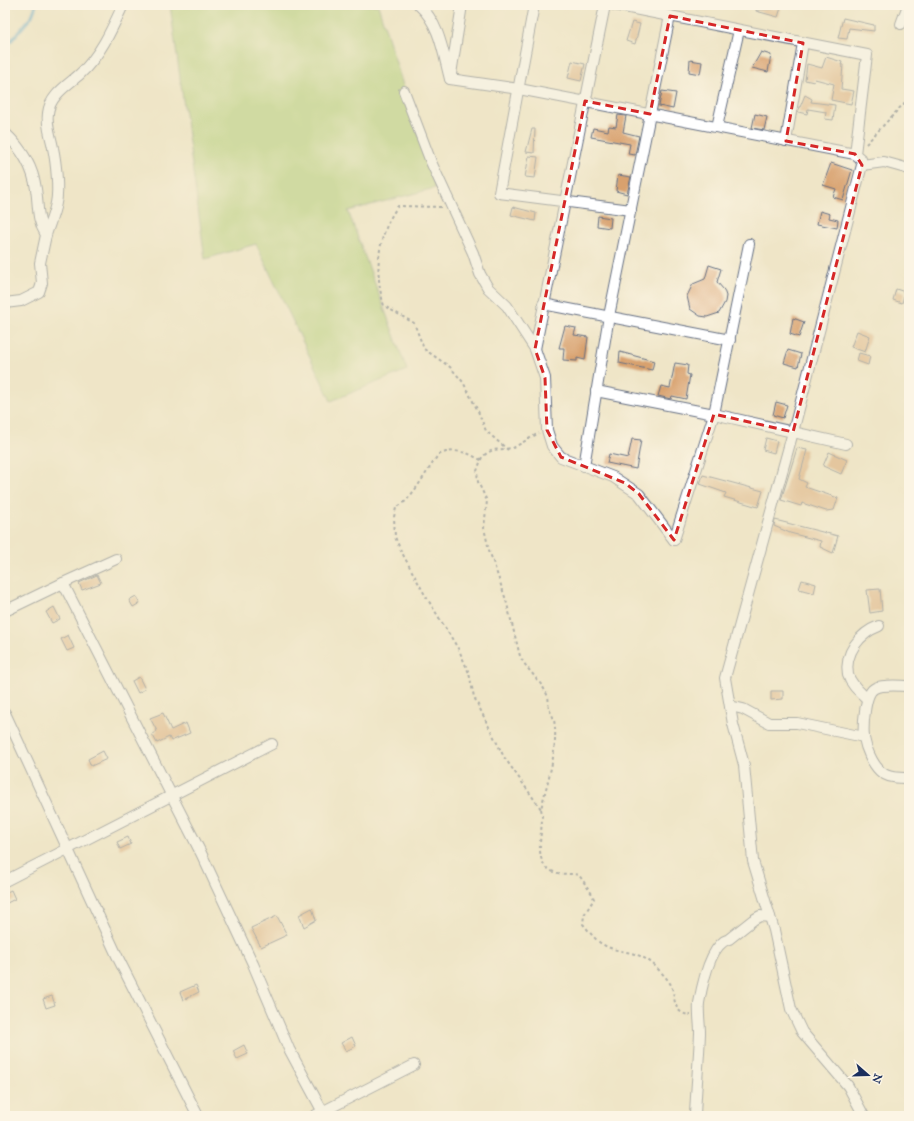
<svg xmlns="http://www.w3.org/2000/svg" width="914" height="1121" viewBox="0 0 914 1121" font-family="'IM FELL Great Primer',serif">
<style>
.green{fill:#accd75;stroke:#647e6a}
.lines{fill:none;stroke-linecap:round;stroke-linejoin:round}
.stream{stroke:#55a4cf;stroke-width:3}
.building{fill:#d8a16e}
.minor-casing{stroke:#656f83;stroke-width:12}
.path{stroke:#656f83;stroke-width:2;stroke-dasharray:3 3;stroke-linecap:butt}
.minor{stroke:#fff;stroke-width:10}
.marked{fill:none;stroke:#d62828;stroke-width:3;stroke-dasharray:8 5;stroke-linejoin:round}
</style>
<rect width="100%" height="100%" fill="#fcf5e5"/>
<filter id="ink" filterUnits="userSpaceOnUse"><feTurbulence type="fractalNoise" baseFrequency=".025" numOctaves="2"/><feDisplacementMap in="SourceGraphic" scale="8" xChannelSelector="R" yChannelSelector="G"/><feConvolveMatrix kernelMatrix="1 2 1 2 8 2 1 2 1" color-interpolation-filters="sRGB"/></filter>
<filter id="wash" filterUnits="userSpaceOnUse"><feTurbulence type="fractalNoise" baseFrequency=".012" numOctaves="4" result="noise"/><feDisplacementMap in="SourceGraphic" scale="16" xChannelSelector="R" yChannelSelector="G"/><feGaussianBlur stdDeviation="0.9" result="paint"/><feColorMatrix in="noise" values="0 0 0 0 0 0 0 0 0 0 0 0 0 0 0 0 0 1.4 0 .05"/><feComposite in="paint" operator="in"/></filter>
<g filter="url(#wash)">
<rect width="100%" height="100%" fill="#efe5c7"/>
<polygon class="green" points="170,5 378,5 435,188 348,211 407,370 331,401 256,244 205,259"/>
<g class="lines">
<polyline class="stream" points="5,48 32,16 36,5"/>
</g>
<g id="blocks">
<g class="building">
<polygon points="781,8 778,17 756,11 756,10"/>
<polygon points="843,18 874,25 874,31 849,28 847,39 838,38"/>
<polygon points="632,22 640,24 635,44 626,41"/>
<polygon points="761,52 771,55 768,72 752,68"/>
<polygon points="826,57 842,62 841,65 843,65 841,89 854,91 851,104 831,100 834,84 815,79 814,82 805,80 807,64 822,68"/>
<polygon points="690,60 702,62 700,74 689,72"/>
<polygon points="572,61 585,64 581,81 568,78"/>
<polygon points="662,91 676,93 673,109 659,106"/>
<polygon points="805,95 812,99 811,102 835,105 833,120 825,119 826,112 808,109 807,114 798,112"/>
<polygon points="755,114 767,117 764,130 752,128"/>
<polygon points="618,115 626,116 623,132 639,136 635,155 628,154 630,144 591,137 593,128 608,131 609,126 616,127"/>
<polygon points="532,129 535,129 534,153 526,152"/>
<polygon points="529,156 538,157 535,178 525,177"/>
<polygon points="831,163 852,170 843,200 833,197 836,189 823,185"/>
<polygon points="618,175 631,177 627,194 616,191"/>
<polygon points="513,207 536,213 535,221 511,215"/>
<polygon points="820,211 830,214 829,218 838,220 837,228 817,224"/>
<polygon points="598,216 611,218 610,228 597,226"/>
<polygon points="709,265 721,269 717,282 724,290 726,296 725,302 719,313 707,317 700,316 690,309 687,296 693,284 705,279"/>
<polygon points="896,289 905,292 902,303 893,300"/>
<polygon points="793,318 804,322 799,337 790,334"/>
<polygon points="565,326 576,328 574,335 588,337 585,360 577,358 577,361 563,360 564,348 559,348"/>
<polygon points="857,331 870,336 865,352 851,347"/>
<polygon points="788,350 801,354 798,367 784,363"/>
<polygon points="620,352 654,361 652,370 619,363"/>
<polygon points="859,353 870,356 868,365 857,361"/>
<polygon points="675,363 688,365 687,374 690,375 686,399 672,396 671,399 658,396 661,386 670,388"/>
<polygon points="776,402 787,405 783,418 773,415"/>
<polygon points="766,438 777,441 774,453 763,450"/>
<polygon points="632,439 641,440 636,469 607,463 609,454 628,458"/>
<polygon points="797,448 807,450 799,479 807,483 805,487 838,498 834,510 826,511 802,503 801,506 781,500"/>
<polygon points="829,452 847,460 841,474 823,466"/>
<polygon points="703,475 763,491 758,507 724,497 726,493 700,484"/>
<polygon points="775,520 838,536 833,553 820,547 821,541 790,533 774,526"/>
<polygon points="97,575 101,583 82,590 79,583"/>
<polygon points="802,580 816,584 814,593 799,589"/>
<polygon points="880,589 882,611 870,613 867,590"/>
<polygon points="136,596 140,603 133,607 129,600"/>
<polygon points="54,607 60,619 52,623 46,612"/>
<polygon points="68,635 74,648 67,651 61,639"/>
<polygon points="139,677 145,689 138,693 132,681"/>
<polygon points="771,691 783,691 783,699 771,700"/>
<polygon points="163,713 171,730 186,723 190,733 171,741 169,737 157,743 152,734 157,731 150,718"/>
<polygon points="103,751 107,759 91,766 88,759"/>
<polygon points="128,837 131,844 120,849 117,842"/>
<polygon points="11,890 15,899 5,904 5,893"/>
<polygon points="312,908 316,920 304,927 299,915"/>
<polygon points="277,916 287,935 261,947 251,928"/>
<polygon points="196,985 199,992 183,1000 180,992"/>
<polygon points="52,996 55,1005 46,1008 43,999"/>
<polygon points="352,1037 356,1046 346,1051 341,1043"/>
<polygon points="244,1045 248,1054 237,1059 233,1051"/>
</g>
</g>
</g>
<g filter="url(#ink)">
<use href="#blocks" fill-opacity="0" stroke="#656f83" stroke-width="1"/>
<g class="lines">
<defs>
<g id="minor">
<path d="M419 5C440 24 443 53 450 79"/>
<polyline points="534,5 499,193 631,210"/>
<polyline points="614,5 867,55 855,154 861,159 862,165 793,432 725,678 733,724 744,765 753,861 774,930 791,1009 802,1032 848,1086 864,1116"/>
<polyline points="901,24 908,5"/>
<polyline points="451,74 462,5"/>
<polyline points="450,79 519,89 855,154"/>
<polyline points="404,91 431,162 473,253 480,274 488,288 507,306 535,349 545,378 547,430 552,446 561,457 613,477 639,494 674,540"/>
<polyline points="717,127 739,30"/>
<path d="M5 133C21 148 33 167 36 189 39 208 36 218 46 235L40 263 42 283 39 292 21 301 5 303"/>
<polyline points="786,141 803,43"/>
<polyline points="862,165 884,162 909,169"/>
<path d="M46 235C49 225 54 214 56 203 59 190 56 162 53 148 51 136 46 126 48 113 50 95 68 85 80 74 100 56 112 29 123 5"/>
<polyline points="543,304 730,340"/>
<polyline points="535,349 605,5"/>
<polyline points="596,391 714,414 846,444"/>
<polyline points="584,466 609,316 670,16"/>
<polyline points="674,540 714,414 749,244"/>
<polyline points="116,559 63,583 201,853 253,964 289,1049 325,1116"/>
<polyline points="5,611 63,583"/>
<path d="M909 686C899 686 884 684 875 688 864 693 863 727 864 738 866 749 872 763 880 771 887 778 899 778 909 778"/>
<path d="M867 699C860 692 851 685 848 675 844 653 860 633 879 626"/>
<polyline points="730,706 743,709 769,723 797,723 864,737"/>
<polyline points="5,713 119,960 198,1116"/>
<polyline points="5,881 272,744"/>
<polyline points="314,1116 414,1065"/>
<path d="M695 1116C696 1088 699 1061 700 1033 700 1023 698 1013 699 1003 702 986 710 944 729 939L753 920 760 916 770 917"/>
</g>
</defs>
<use href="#minor" class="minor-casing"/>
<g class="path">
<polyline points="866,144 909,98"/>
<path d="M441 207 398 206C377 235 374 272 384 306L414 323 424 349 450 367 463 382 478 411 486 431 508 450"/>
<path d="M481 460 467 453 455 451 446 452 438 455 417 487 406 501 396 508 394 517 395 537 401 551 425 595 459 650 469 673 474 697 504 757 541 809C547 783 559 747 554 720 553 716 551 713 549 709 548 705 549 700 548 697 542 681 527 671 520 656L506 600 489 550 484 528 487 501 478 482 477 471 482 457 487 453 493 450 513 448 539 433"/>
<path d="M541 809C546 827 529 863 554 872 562 875 571 873 579 875L592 894 594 899 584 915 583 924C589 931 594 939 602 944 620 955 636 948 655 966 660 971 668 979 671 985 676 996 671 1014 691 1015"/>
</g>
<use href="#minor" class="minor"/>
</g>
</g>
<path d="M0 0H914V1121H0ZM670 16 803 43 786 141 855 154 862 165 793 432 714 414 674 540 639 494 625 483 561 457 547 430 545 378 535 349 585 101 650 114Z" fill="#efe5c7" fill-opacity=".55" fill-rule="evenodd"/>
<path class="marked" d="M670 16 803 43 786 141 855 154 862 165 793 432 714 414 674 540 639 494 625 483 561 457 547 430 545 378 535 349 585 101 650 114Z"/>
<rect width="914" height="1121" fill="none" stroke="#fcf5e5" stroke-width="20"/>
<g transform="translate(868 1075) rotate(110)" stroke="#fcf5e5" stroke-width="3" paint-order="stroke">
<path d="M0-3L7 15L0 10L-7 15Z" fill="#1b2f5e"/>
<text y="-6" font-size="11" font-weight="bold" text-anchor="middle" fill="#1b2f5e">N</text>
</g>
</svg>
